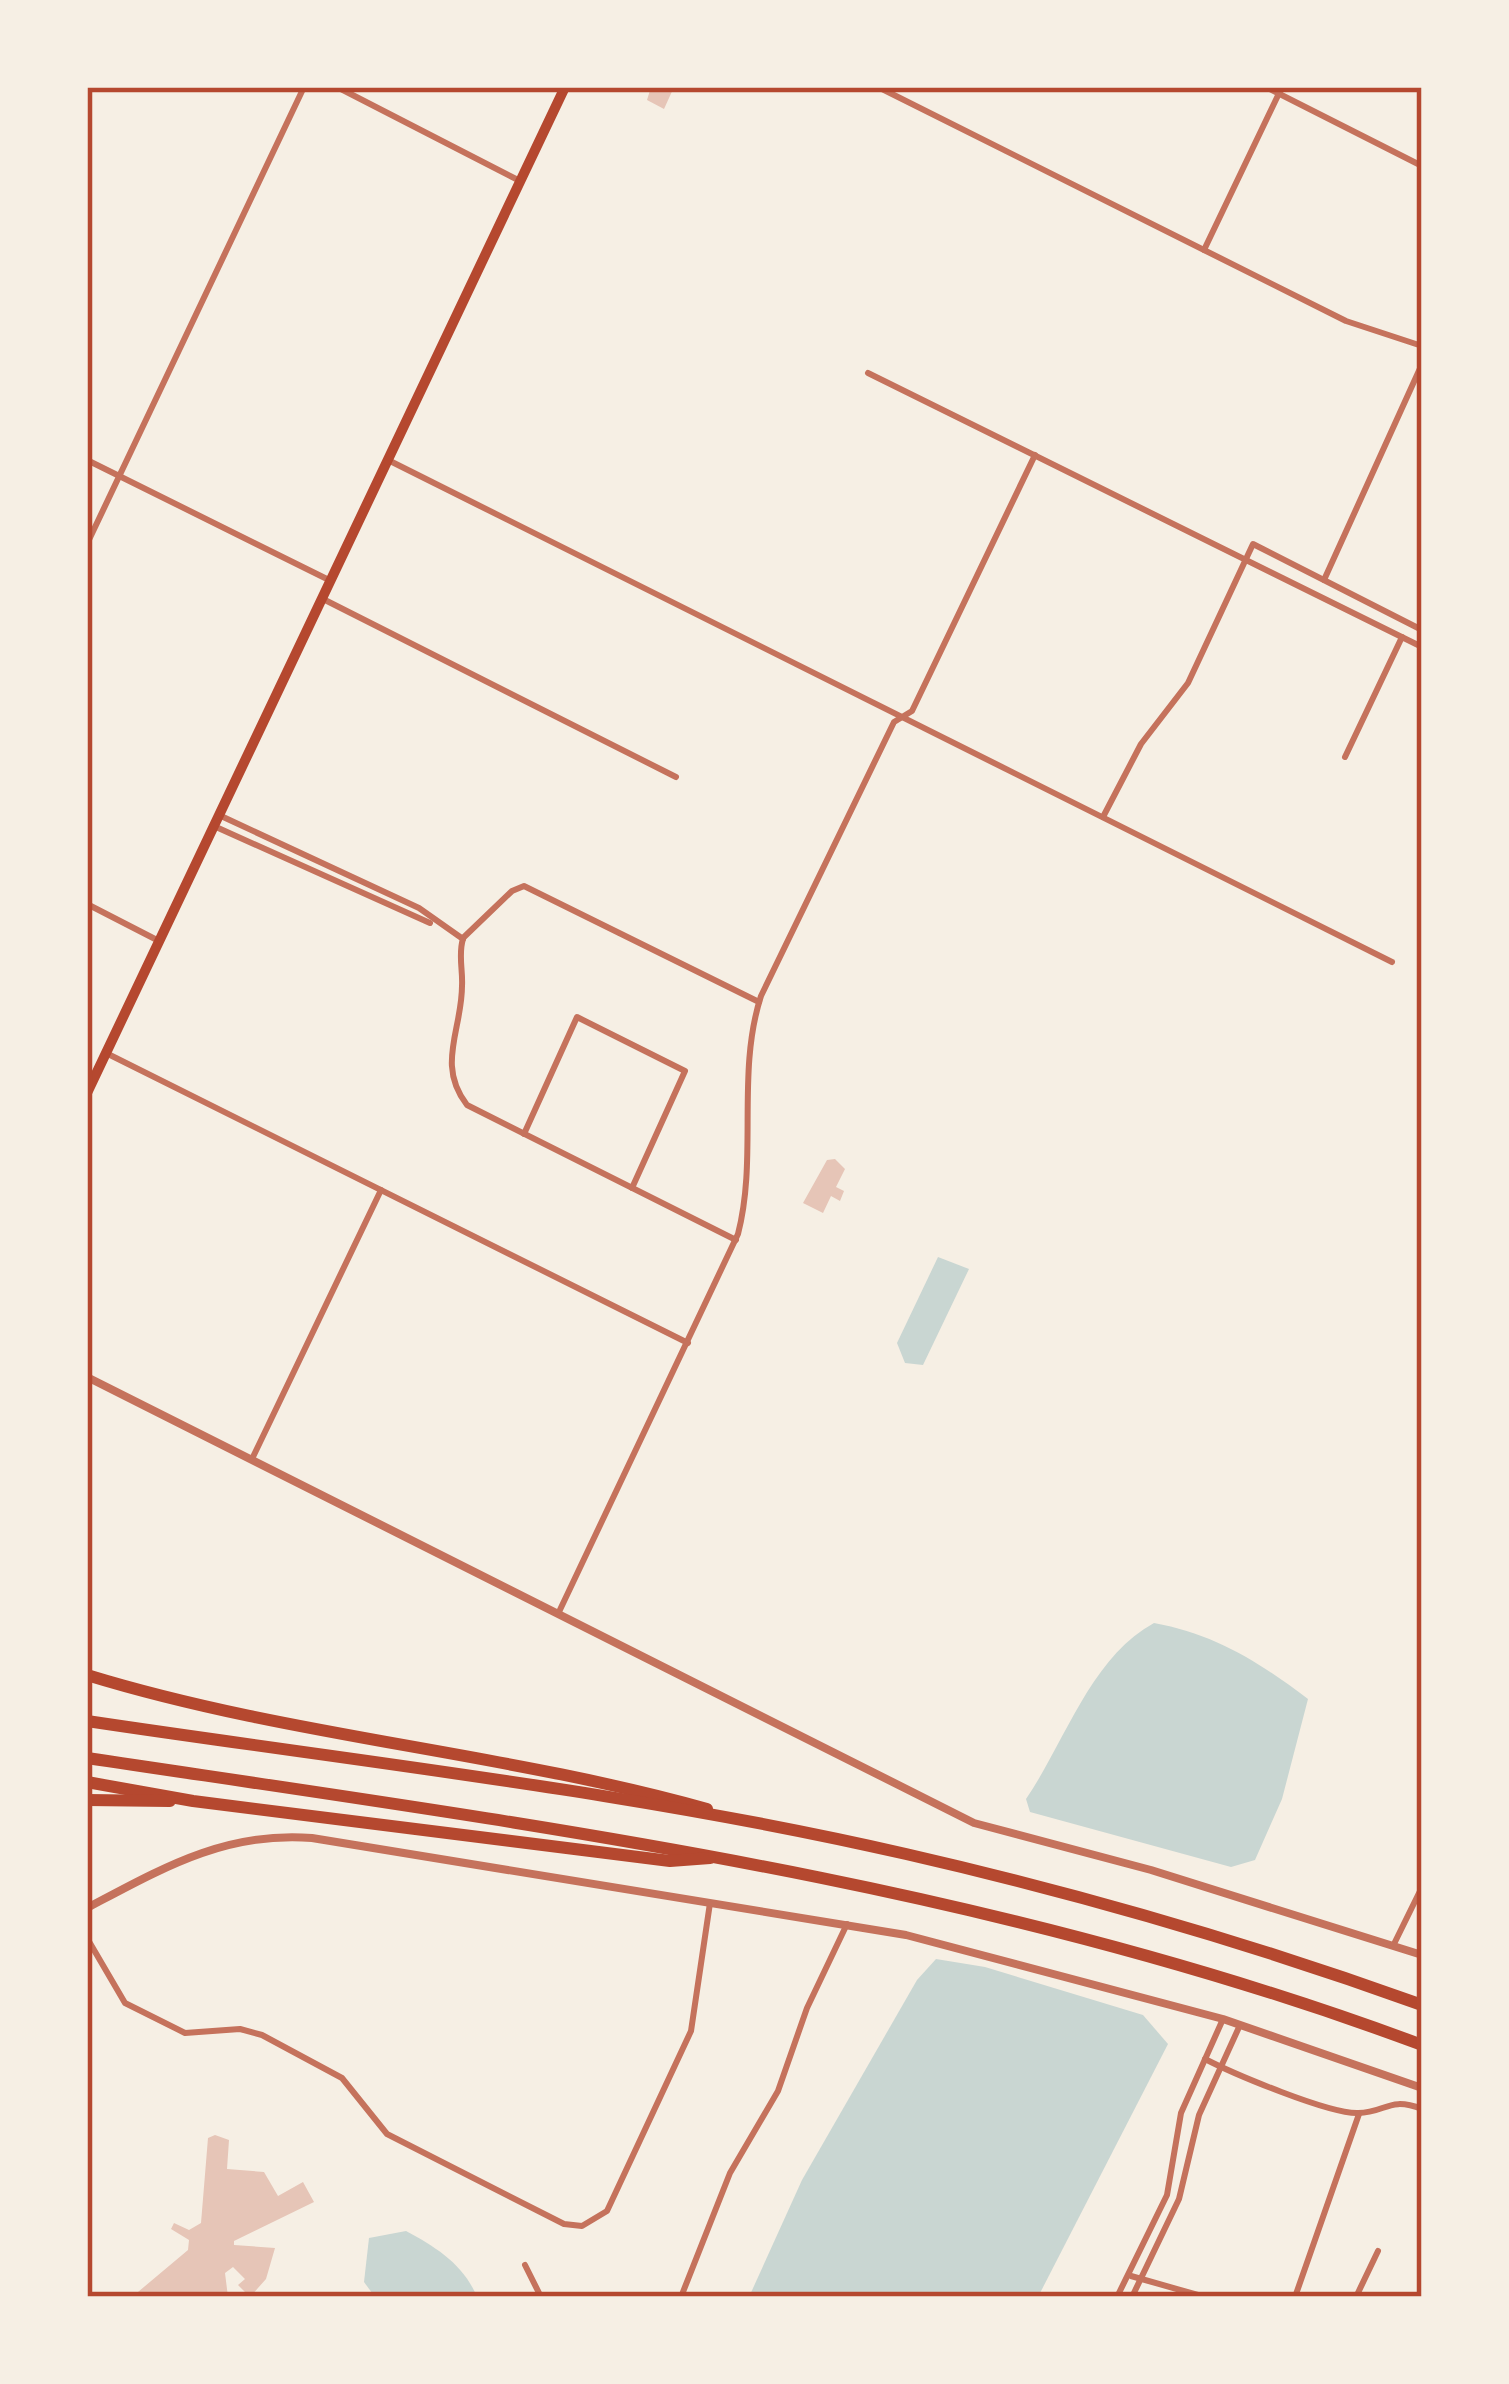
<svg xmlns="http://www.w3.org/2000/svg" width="1509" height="2384" viewBox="0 0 1509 2384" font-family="'Golos Text',sans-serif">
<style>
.water{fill:#c9d6d2}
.building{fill:#e6c5b7}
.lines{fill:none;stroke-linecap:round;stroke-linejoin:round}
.minor{stroke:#c5725c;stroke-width:6}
.tertiary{stroke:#c5725c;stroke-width:8}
.primary{stroke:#b5482f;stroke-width:10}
.motorway{stroke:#b5482f;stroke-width:12}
.neatline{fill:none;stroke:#b5482f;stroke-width:4.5}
</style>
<rect width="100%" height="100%" fill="#f6efe4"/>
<g class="water">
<polygon points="938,1257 969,1269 923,1365 905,1363 897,1343"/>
<path d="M1154 1623C1215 1634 1259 1662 1308 1699L1282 1799 1255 1860 1231 1867 1030 1812 1026 1799C1065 1742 1091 1657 1154 1623Z"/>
<polygon points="936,1959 985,1967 1143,2015 1168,2044 1038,2297 749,2297 802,2180 917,1980"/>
<path d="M406 2231C436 2247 464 2265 477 2297H375L364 2282 369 2238Z"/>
</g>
<g class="building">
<polygon points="651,87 674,87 664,109 647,100"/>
<polygon points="835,1159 845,1169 836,1187 844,1191 840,1201 831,1196 823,1213 803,1203 827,1160"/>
<polygon points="215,2135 229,2140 227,2169 264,2172 278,2196 303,2182 314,2202 234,2241 234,2245 275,2248 266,2279 250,2297 238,2285 245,2279 233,2267 225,2273 228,2297 132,2297 188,2250 189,2240 171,2229 174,2223 189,2230 201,2223 208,2138"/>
</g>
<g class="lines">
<g class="minor">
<polyline points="337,87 518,180"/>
<polyline points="878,87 1346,321 1422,346"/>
<polyline points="1266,87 1422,166"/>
<polyline points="1204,250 1282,87"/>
<polyline points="868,373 1422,647"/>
<polyline points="87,460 331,581"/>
<polyline points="388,460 1392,962"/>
<polyline points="87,544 304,87"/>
<polyline points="1324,580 1422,364"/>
<polyline points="323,599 676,777"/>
<polyline points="1345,757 1402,637"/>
<polyline points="221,816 419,908 463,939"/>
<polyline points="1103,817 1141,744 1188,683 1253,544 1422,630"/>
<polyline points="216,827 430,923"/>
<polyline points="87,904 157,940"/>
<polyline points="463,938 512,891 524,886 759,1002"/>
<path d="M463 939C458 954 463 970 462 986 462 1030 436 1065 467 1105L736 1240"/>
<polyline points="106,1053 688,1343"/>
<polyline points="524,1134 577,1017 685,1071 632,1188"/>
<polyline points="252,1459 381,1190"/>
<path d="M558 1614 738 1234C758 1157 736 1073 761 996L894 722 912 711 1035 455"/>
<polyline points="87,1938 125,2003 185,2033 240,2029 262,2035 342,2078 387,2134 564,2224 582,2226 607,2211 691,2031 710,1903"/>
<polyline points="1393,1946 1422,1887"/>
<path d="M1205 2059C1234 2074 1329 2114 1358 2113 1386 2113 1388 2096 1422 2109"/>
<polyline points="525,2265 541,2297"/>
<polyline points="1131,2276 1205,2297"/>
<polyline points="681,2297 730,2173 778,2091 807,2008 847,1924"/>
<polyline points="1117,2297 1167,2195 1181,2113 1223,2019"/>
<polyline points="1132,2297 1179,2199 1199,2115 1240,2025"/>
<polyline points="1295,2297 1359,2114"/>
<polyline points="1356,2297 1378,2251"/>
</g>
<g class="tertiary">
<polyline points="87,1377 974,1823 1151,1870 1422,1955"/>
<path d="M87 1908C161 1869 225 1831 312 1838L906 1935 1223 2019 1422 2088"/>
</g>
<polyline class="primary" points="87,1093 565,87"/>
<g class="motorway">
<path d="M87 1675C289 1737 504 1752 707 1809"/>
<path d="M87 1721C360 1762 637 1792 906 1854 1081 1894 1253 1944 1422 2005"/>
<path d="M87 1758C541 1826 989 1883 1422 2045"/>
<polyline points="87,1782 193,1801 670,1861 710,1858"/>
<polyline points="87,1800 170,1801"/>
</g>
</g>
<rect width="1509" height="2384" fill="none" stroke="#f6efe4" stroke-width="180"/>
<rect x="90" y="90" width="1329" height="2204" class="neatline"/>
</svg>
